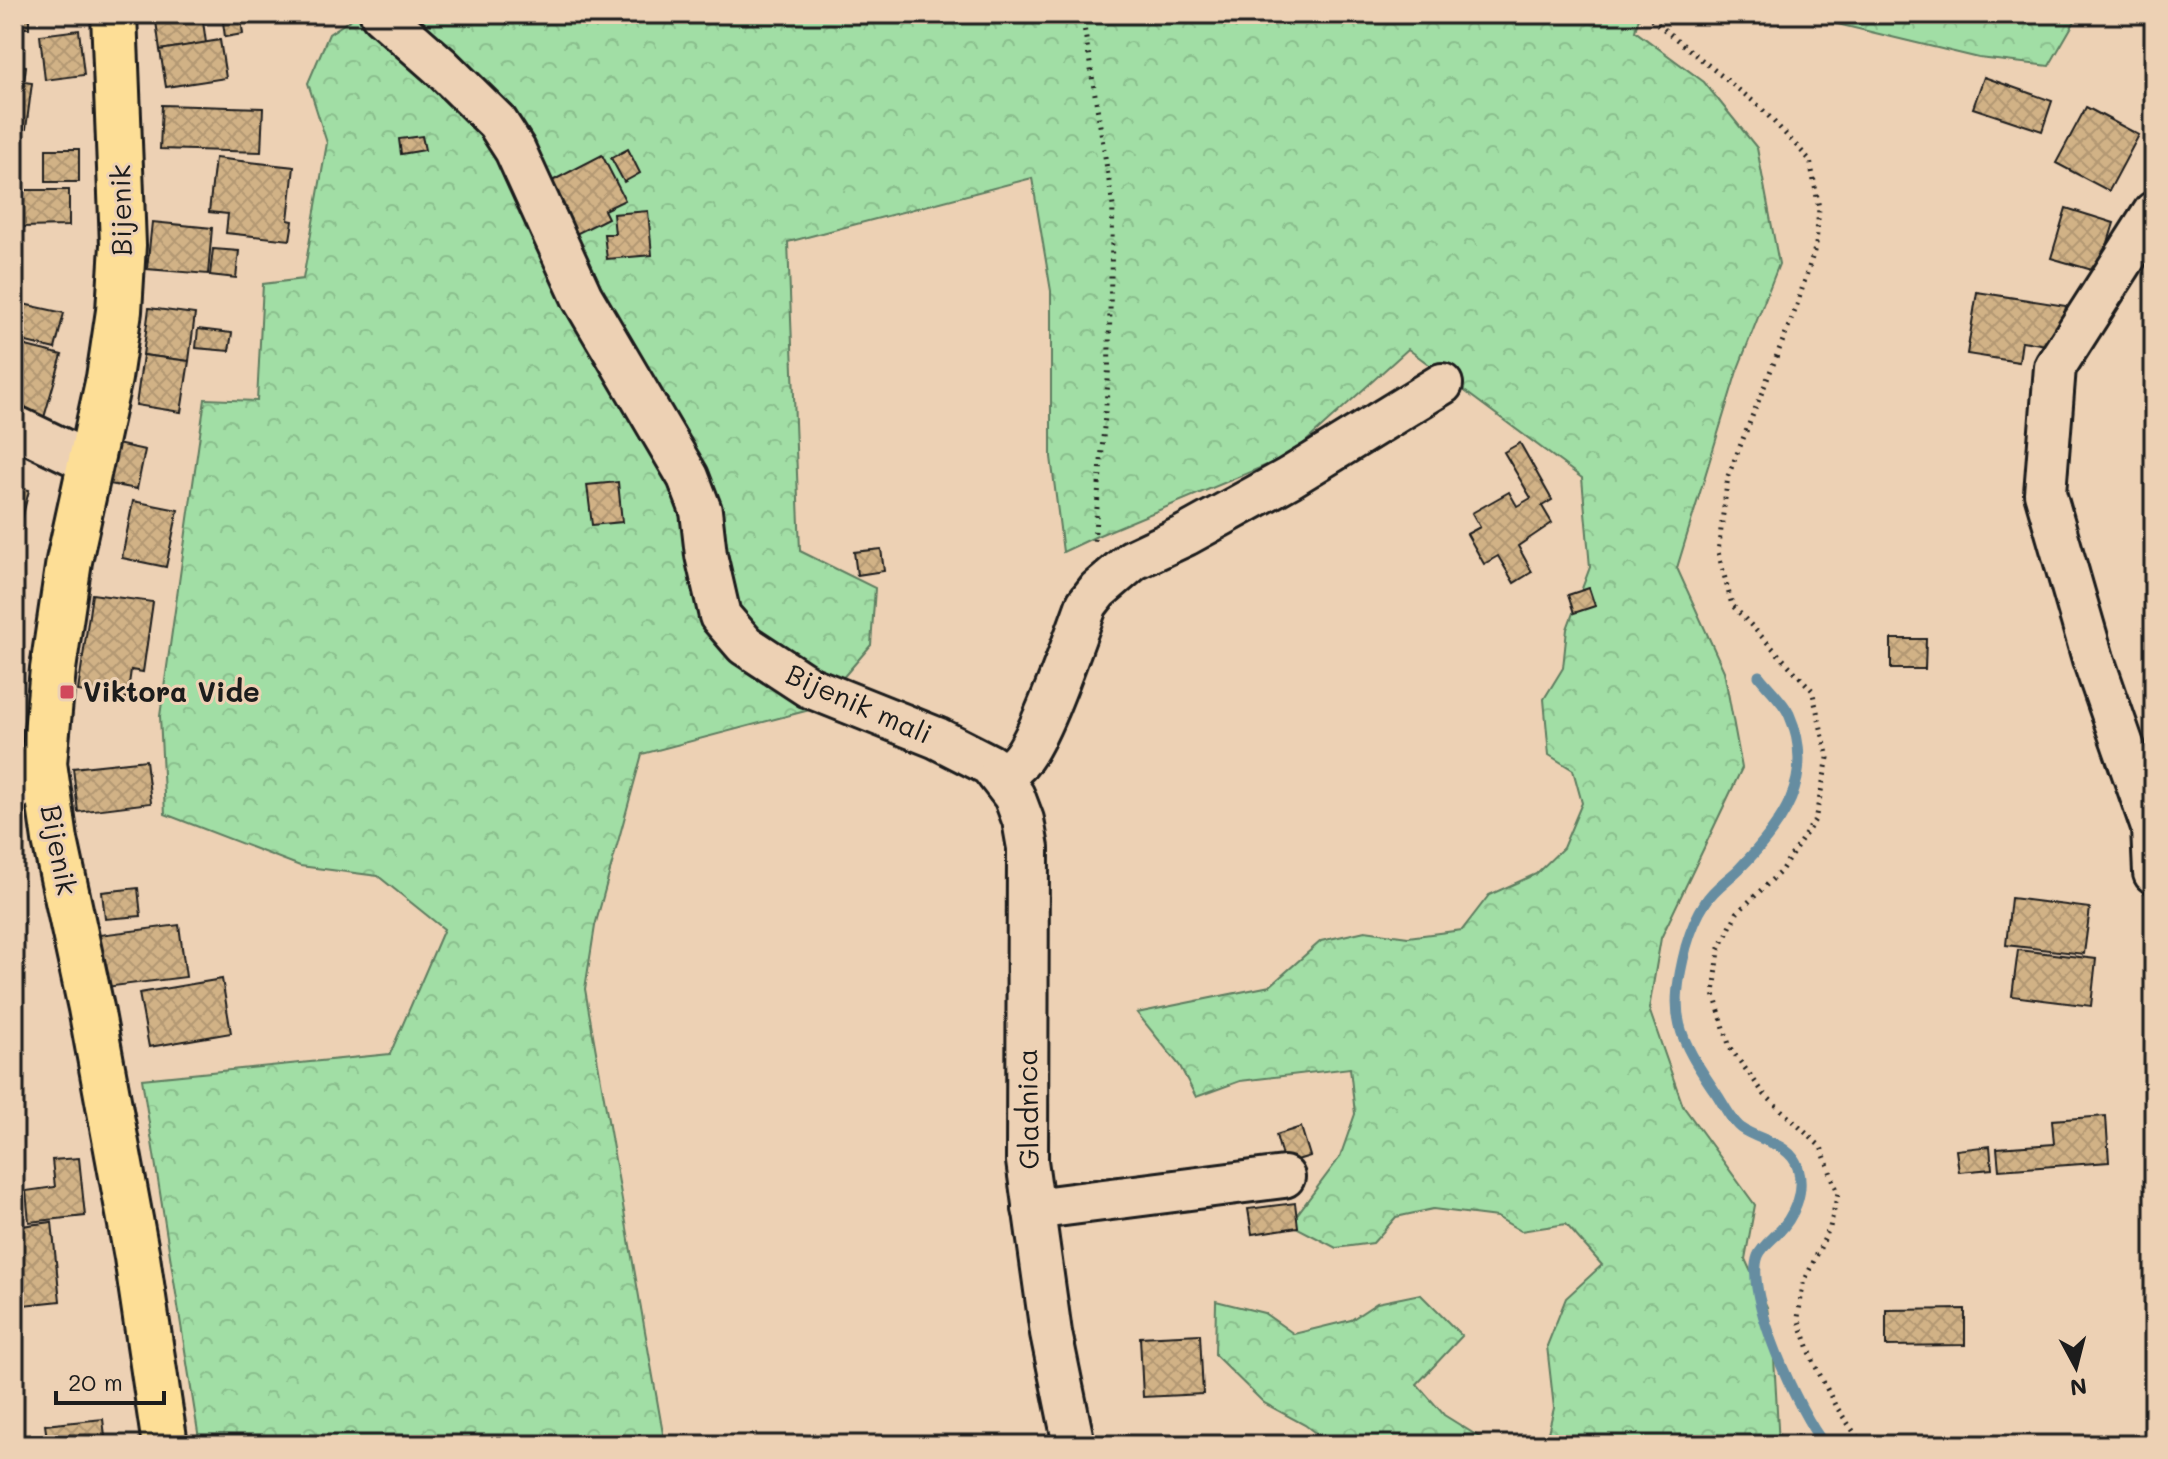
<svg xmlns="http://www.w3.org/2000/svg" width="2168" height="1459" viewBox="0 0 2168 1459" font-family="Mali,sans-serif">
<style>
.forest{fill:url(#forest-crowns);stroke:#5e7d60;stroke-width:2}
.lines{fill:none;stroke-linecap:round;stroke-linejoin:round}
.stream{stroke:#668da1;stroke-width:11}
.building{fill:url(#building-cross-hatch);stroke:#1c1c1c;stroke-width:2}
.minor-casing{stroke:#1c1c1c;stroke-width:46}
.major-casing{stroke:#1c1c1c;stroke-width:50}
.path{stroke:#1c1c1c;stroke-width:5;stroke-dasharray:2 6;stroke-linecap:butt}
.minor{stroke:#edd1b4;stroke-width:40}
.major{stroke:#fdde96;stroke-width:44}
.poi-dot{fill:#d1495b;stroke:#edd1b4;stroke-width:3}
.labels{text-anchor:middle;stroke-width:6;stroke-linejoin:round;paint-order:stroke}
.street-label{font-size:28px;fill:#1c1c1c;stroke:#edd1b4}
.poi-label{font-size:28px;font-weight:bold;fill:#1c1c1c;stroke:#edd1b4;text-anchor:start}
</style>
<defs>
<pattern id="forest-crowns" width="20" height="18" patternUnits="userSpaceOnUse" patternTransform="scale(2)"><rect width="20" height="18" fill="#a1dea5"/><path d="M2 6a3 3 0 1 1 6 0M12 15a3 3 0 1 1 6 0" fill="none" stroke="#8abe8d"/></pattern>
<pattern id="building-cross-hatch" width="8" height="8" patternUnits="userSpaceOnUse" patternTransform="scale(2)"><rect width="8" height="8" fill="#d1b286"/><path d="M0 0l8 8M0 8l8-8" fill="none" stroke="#b39873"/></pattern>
</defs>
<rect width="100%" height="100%" fill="#edd1b4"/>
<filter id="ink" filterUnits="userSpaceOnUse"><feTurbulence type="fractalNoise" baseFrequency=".0125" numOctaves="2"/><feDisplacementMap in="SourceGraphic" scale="16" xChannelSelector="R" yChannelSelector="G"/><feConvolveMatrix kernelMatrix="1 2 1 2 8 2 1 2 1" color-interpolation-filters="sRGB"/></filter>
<g filter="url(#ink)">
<g class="forest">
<polygon points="359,14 1640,14 1635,31 1704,82 1757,148 1779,264 1737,371 1677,568 1724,671 1742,768 1661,938 1649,1009 1683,1106 1755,1205 1745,1259 1767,1307 1774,1358 1779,1445 1545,1445 1554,1408 1547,1346 1566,1298 1602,1265 1566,1224 1521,1231 1497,1217 1433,1209 1396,1217 1373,1243 1336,1248 1290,1224 1340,1157 1355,1114 1350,1068 1240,1081 1196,1097 1180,1066 1137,1013 1270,986 1321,941 1365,931 1408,937 1462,930 1489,895 1536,874 1563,848 1582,803 1573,770 1549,755 1544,699 1563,668 1567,629 1590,567 1582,478 1408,349 1291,455 1097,536 1063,552 1051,457 1051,291 1032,178 788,242 800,551 875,588 871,645 817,708 642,754 595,926 585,989 665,1445 200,1445 142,1079 390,1054 444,929 378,876 300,866 165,814 160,716 205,399 257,401 263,284 303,279 327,143 308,83 329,34"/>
<polygon points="1796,14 2079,14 2049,66 1979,58"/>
<polygon points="1420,1294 1462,1336 1417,1384 1444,1415 1492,1445 1331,1445 1305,1425 1264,1403 1215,1355 1216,1301 1264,1313 1294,1334 1351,1320 1377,1303"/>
</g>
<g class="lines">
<path class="stream" d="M1759 676C1768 688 1783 701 1789 714 1817 778 1782 825 1739 869 1728 880 1713 889 1705 903 1697 915 1690 933 1686 947 1668 1017 1677 1036 1716 1093 1723 1103 1731 1121 1741 1128 1759 1141 1791 1143 1798 1168 1805 1192 1794 1217 1777 1234 1771 1240 1761 1248 1758 1256 1744 1294 1799 1414 1825 1445"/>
</g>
<g class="building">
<rect x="14" y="14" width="15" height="14"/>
<polygon points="155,14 202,14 206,43 160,50"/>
<polygon points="241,20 243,34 225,37 223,22"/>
<polygon points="79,30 84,75 45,80 40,35"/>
<polygon points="220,40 226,78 166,87 160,50"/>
<polygon points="14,64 26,66 24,82 32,83 26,129 14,128"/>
<polygon points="1984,77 2052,101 2042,131 1973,108"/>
<polygon points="162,105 263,108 261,152 160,149"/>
<polygon points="2086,107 2139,135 2109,191 2056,163"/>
<polygon points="422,136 425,150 401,154 399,139"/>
<rect x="46" y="149" width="33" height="33"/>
<polygon points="628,149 640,173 624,182 611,158"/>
<polygon points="602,155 625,200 604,210 608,218 576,234 550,182"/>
<polygon points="215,158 294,167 288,220 293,221 290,240 226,233 228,214 209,212"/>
<polygon points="21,190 69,190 69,226 21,227"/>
<polygon points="2066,208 2114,223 2099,272 2051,258"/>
<polygon points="648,211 652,255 607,259 604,234 615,234 613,214"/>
<polygon points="152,222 212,228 208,274 147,269"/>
<polygon points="213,249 239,251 236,278 210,275"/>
<polygon points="1977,292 2066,306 2059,347 2022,341 2019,362 1967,354"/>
<polygon points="14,302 64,313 55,349 14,339"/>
<polygon points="149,308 195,314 189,361 143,355"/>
<polygon points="198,329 232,333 229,351 196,348"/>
<polygon points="14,343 62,355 43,421 14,408 16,376 14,375"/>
<polygon points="143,355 189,361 181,412 136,405"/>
<polygon points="112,443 145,450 137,489 104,483"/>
<polygon points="1520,443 1552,500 1542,506 1552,523 1518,546 1532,572 1514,583 1498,556 1484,564 1467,534 1480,527 1472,513 1509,492 1517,506 1531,498 1504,452"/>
<polygon points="618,482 622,522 592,525 587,485"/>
<polygon points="14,487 29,490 18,536 14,535"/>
<polygon points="133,501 178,510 166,567 122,558"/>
<polygon points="881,549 884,571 857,575 854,552"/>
<polygon points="1589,588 1595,606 1574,613 1568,595"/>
<polygon points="92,594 153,602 143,672 131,670 127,698 78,691"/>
<polygon points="1891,639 1926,639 1925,669 1891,669"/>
<polygon points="146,760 151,803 78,812 73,768"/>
<polygon points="138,888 141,916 105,919 102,892"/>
<polygon points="2011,898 2090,908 2084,954 2006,945"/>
<polygon points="179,925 186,977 106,987 99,935"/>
<polygon points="2018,950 2096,959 2091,1006 2012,996"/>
<polygon points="222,979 231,1033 149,1047 139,993"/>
<polygon points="2106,1116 2109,1162 1999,1170 1997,1148 2054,1144 2052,1120"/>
<polygon points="1301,1127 1310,1156 1284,1164 1276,1135"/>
<polygon points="1990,1146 1992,1169 1959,1172 1956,1150"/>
<polygon points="79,1158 85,1216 29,1222 26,1191 55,1187 52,1160"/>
<polygon points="1295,1203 1298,1227 1252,1234 1248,1209"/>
<polygon points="52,1222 60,1301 14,1306 14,1227"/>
<polygon points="1965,1309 1965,1345 1886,1346 1886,1310"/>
<polygon points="1200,1334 1203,1394 1143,1397 1140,1337"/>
<polygon points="103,1419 106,1445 48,1445 45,1425"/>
</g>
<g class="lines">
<defs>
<g id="minor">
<polyline points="381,14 440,66 497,122 515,150 582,297 688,477 701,511 706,555 720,616 745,645 809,687 937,738 990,765 1014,796 1023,820 1028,848 1027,1161 1051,1333 1074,1445"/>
<polyline points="2154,212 2055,367 2045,493 2093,659 2152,828 2154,873"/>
<polyline points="14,426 91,463"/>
<path d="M999 776C1004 773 1011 770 1015 766 1038 748 1075 636 1087 604L1098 590 1133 560 1186 535 1289 478 1442 384"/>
<polyline points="14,791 44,763"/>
<polyline points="1033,1209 1284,1177"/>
</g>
<polyline id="major" points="114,14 123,245 119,311 109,378 69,561 53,669 44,763 55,840 91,1008 137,1257 165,1445"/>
</defs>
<use href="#minor" class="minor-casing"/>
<use href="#major" class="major-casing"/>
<g class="path">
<polyline points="1082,14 1113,206 1108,381 1094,542"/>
<polyline points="1645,14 1759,106 1810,160 1819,208 1816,245 1796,308 1728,476 1718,552 1732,605 1812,690 1828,758 1815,820 1780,872 1737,913 1719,950 1714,994 1730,1048 1765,1095 1821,1147 1838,1193 1830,1227 1803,1284 1798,1318 1814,1363 1835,1405 1863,1445"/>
</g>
<use href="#minor" class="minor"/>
<use href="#major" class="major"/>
</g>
</g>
<rect class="poi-dot" x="59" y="684" width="16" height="16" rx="4"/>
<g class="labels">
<g class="street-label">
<text transform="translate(121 210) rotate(-91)" y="10">Bijenik</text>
<text transform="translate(859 704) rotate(24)" y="10">Bijenik mali</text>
<text transform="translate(59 850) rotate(79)" y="10">Bijenik</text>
<text transform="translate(1028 1109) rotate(-91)" y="10">Gladnica</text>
</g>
<g class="poi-label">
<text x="83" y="702">Viktora Vide</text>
</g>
</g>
<rect width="2168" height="1459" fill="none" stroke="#edd1b4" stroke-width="48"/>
<rect x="24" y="24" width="2120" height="1411" fill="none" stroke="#1c1c1c" stroke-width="3" filter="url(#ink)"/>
<g transform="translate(2076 1367) rotate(173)" stroke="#edd1b4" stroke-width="6" paint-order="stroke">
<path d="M0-6L14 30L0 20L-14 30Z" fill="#1c1c1c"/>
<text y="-12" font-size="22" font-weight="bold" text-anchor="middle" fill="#1c1c1c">N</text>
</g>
<path d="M56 1391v12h108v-12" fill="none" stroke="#1c1c1c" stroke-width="4"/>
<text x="68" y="1391" font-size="24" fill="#1c1c1c" stroke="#edd1b4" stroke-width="6" paint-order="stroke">20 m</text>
</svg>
